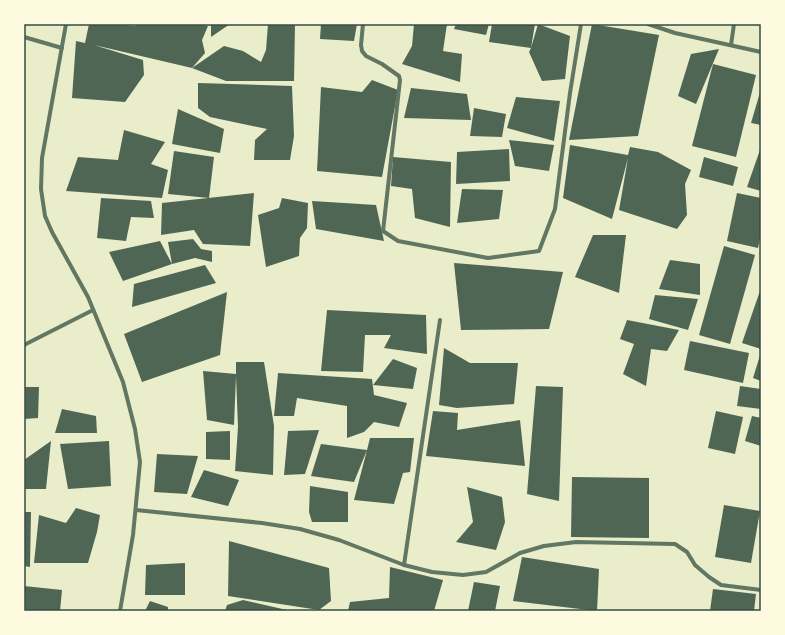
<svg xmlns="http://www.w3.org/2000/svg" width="785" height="635" viewBox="0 0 785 635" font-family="'IBM Plex Serif',serif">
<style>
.building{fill:#4f6655}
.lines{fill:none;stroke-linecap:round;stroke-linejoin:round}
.minor{stroke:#617663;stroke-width:4}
.neatline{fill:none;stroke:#344e41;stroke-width:1.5}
</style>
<rect width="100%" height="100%" fill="#e9edc9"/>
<g class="building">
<polygon points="89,24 117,24 135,26 138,24 198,24 208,26 202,40 205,53 192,68 94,45 143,60 144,75 125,102 72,98 76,41 85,43"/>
<polygon points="211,24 230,24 211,37"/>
<polygon points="268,24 295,24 294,81 226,81 192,68 224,46 243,51 261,62 266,50"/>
<polygon points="321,24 357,24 354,41 320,39"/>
<polygon points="414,24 447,24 443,51 462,54 460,82 402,64 412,46"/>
<polygon points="456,24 489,24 486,35 454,29"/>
<polygon points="492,24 535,24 531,48 538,24 570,36 565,79 542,81 529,52 531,48 489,42"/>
<polygon points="592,24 659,35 638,136 569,140"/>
<polygon points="719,49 696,104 678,96 691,54"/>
<polygon points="713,64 756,75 736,157 692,146"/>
<polygon points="372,80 398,90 382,177 317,171 321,87 362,92"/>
<polygon points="198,83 292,86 294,136 290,160 254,160 255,140 267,129 210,117 198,108"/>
<polygon points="411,88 467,94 471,120 404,118"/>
<polygon points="761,89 761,125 751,123"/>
<polygon points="516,97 560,101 554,141 507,128"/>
<polygon points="474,108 506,114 502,137 470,136"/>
<polygon points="178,109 224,129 220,153 172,144"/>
<polygon points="124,130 165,142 151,164 168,170 162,198 66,191 78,157 118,160"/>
<polygon points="509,140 554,145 549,171 515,166"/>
<polygon points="570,145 628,155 630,147 658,152 691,170 685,184 687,215 677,229 619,210 628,158 612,219 563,198"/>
<polygon points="761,147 761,191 747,187"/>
<polygon points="509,149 510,181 456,184 457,152"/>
<polygon points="174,151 214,157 209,198 168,194"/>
<polygon points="393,157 451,162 450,227 415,218 412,189 391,186"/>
<polygon points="704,157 738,167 733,186 699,177"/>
<polygon points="462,189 503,190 499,219 457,223"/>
<polygon points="254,193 250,246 203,244 194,230 161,235 162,203"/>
<polygon points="737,193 761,198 761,234 758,248 727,241"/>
<polygon points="101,198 151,201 154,218 131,217 126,241 97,238"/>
<polygon points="282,198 308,203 307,228 300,238 299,256 266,267 258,215 279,208"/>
<polygon points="312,201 376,205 384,241 316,229"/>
<polygon points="593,235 626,235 619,293 575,277"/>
<polygon points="193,239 201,249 212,251 212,262 195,258 172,264 168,242"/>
<polygon points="160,241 172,264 123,281 109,252"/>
<polygon points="724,246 755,255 730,344 699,335"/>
<polygon points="670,260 700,264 700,295 659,289"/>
<polygon points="454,263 563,272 549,329 461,330"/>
<polygon points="205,265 216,283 132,307 134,284"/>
<polygon points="761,288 761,349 742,343"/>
<polygon points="227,292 220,355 142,382 124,334"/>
<polygon points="655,295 698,299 688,330 649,319"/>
<polygon points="327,310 426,315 427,354 384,348 391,335 365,335 363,372 321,371"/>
<polygon points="627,320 679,330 667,351 651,349 646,386 623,374 634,344 620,339"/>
<polygon points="690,341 749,353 743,383 684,370"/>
<polygon points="444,348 470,363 518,363 514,404 457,408 439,405"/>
<polygon points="761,352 761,381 753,378"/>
<polygon points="393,359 417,368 413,389 373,385"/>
<polygon points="236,362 264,362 274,426 273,475 235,471 238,427 236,376 234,425 207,420 203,371 236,374"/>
<polygon points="278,373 372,379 374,395 407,403 399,427 374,422 364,432 347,438 347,406 297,398 294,416 274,416"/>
<polygon points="536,386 563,387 559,501 527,494"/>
<polygon points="740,386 761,389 761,409 737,406"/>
<polygon points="24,387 39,387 38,418 24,419"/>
<polygon points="62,409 96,416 97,433 55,433"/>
<polygon points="433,411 458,413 457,430 520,420 525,466 426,456"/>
<polygon points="716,411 743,417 735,454 708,448"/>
<polygon points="752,416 761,418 761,446 745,441"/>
<polygon points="319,430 305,474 284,475 288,431"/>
<polygon points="230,431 230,460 206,459 206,432"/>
<polygon points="370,438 414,438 410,472 403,473 394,504 354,500 367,450 354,482 311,476 321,444 367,450"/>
<polygon points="51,441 46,489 24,489 24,460"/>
<polygon points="109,441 111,486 68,489 60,444"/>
<polygon points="157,454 198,456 187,494 154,492"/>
<polygon points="204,470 239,480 228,506 191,497"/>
<polygon points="572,477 649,478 649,538 571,537"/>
<polygon points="310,486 348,492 348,522 312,522 309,512"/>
<polygon points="467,487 502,497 505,522 496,550 456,542 473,522"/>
<polygon points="724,505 760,511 751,563 715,557"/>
<polygon points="76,508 100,515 97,532 88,563 34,563 39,515 66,523"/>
<polygon points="24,512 31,512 30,567 24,566"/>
<polygon points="229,541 329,568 331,601 319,610 228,596"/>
<polygon points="522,557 599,569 597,611 513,601"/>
<polygon points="185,563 185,595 145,595 146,565"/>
<polygon points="390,567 443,580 434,611 348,611 350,602 389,598"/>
<polygon points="474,582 500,586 495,611 468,611"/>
<polygon points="24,586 62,590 60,611 24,611"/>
<polygon points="713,589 756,594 754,611 710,611"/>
<polygon points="243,600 287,610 287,611 225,611 227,605"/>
<polygon points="150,601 168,607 168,611 145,611"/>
</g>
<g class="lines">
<g class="minor">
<polyline points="66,24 42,158 41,189 45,216 52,232 88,297 123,382 135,429 140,462 133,535 120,611"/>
<polyline points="363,24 361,45 362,51 366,56 382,64 399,76 400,80 383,231 398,241 488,258 539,251 555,209 570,93 581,24"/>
<polyline points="648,24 675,33 761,52"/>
<polyline points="24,37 62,48"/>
<polyline points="731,45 734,24"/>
<polyline points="24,345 93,310"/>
<polyline points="136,510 262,523 300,529 339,540 404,565 432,572 463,575 486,572 520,553 544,546 576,542 675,544 687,552 695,565 709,577 721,585 761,590"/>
<polyline points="404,565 440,320"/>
</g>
</g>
<rect width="785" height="635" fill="none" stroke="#fefae0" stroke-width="50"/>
<rect x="25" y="25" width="735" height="585" class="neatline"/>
</svg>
